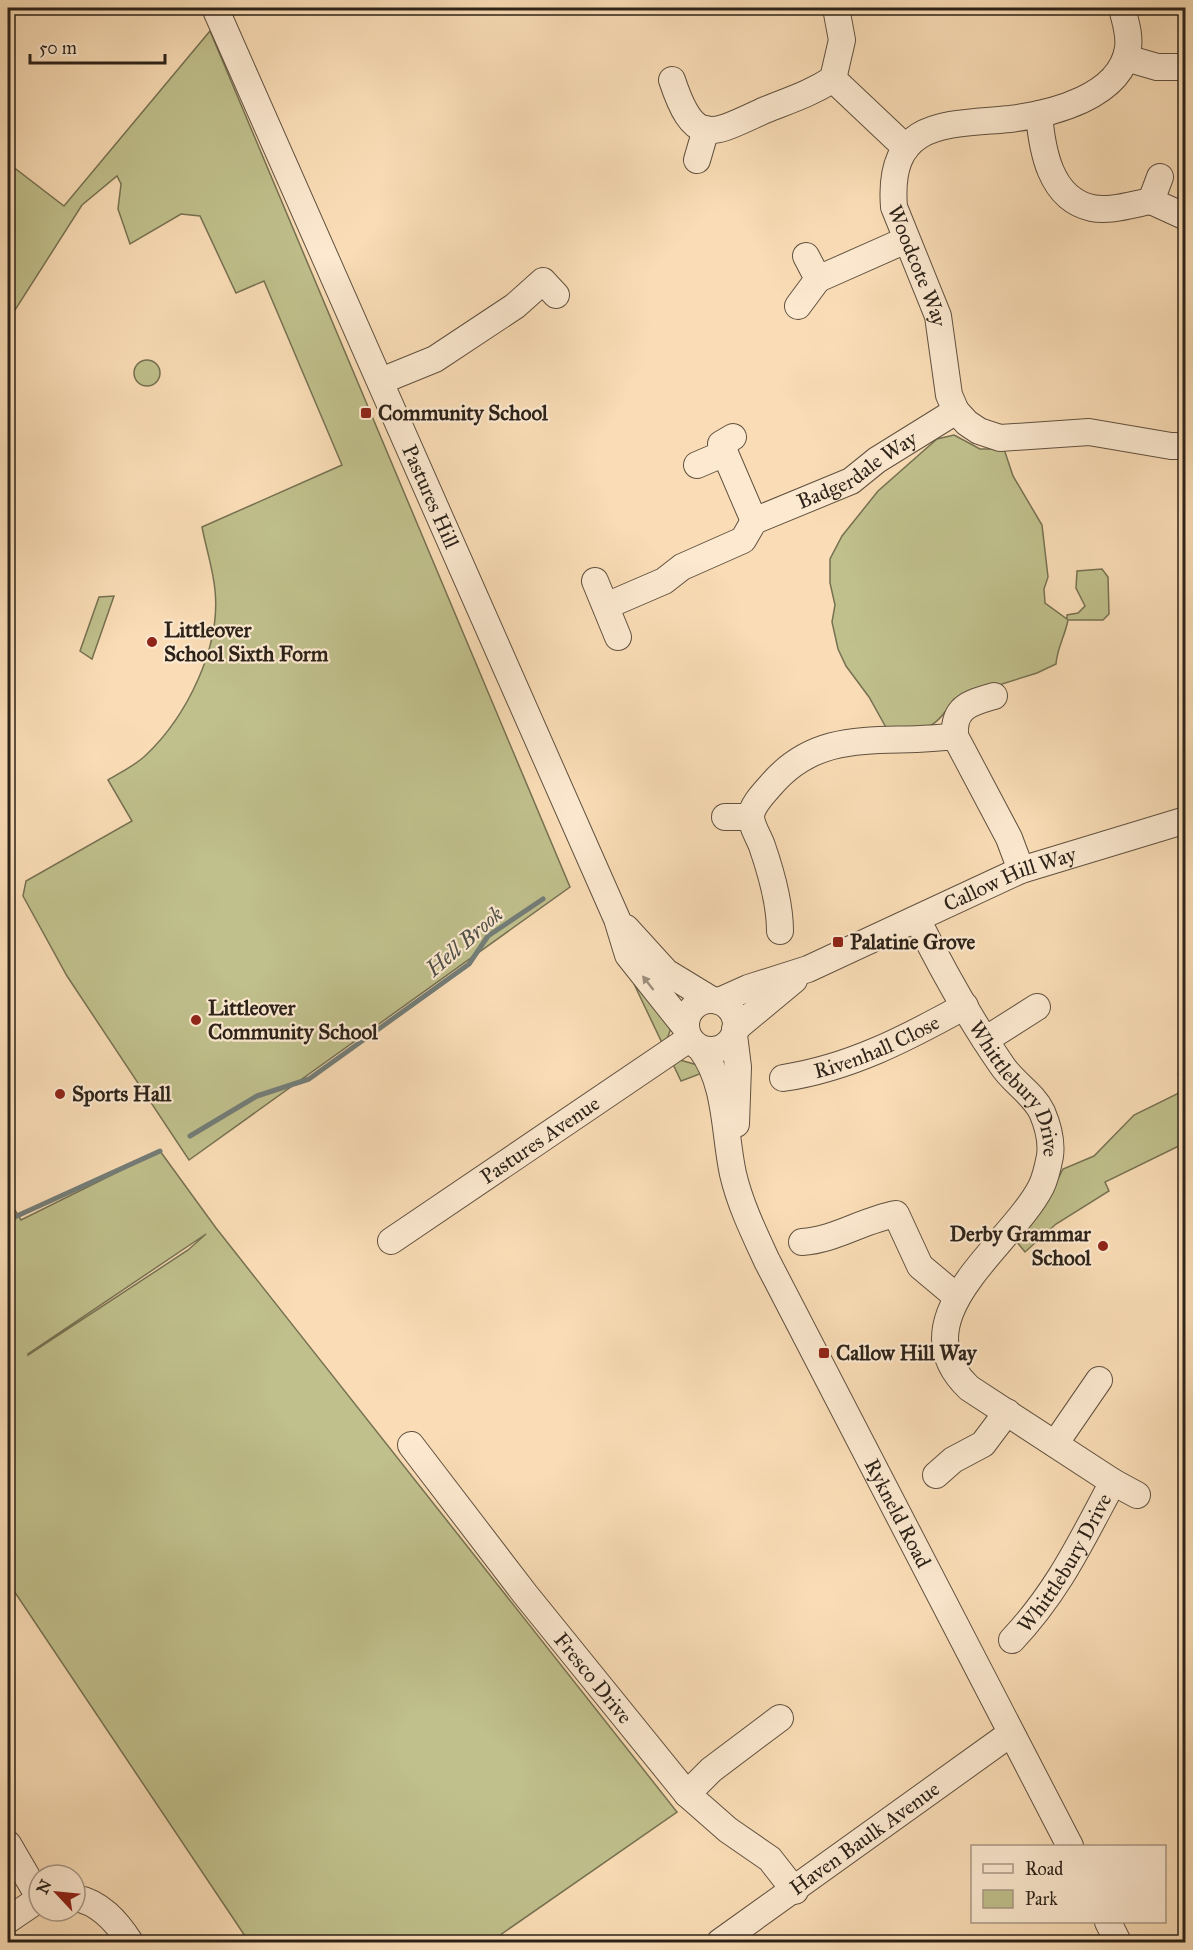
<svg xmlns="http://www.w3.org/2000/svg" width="1193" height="1950" viewBox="0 0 1193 1950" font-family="'IM FELL Great Primer',serif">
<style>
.green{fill:#c0c08c;stroke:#767152;stroke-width:1.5;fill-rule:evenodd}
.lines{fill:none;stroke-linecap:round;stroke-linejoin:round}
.stream{stroke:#737d78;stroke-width:5}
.minor-casing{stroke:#605140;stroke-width:28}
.minor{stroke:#fce9d0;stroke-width:26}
.oneway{fill:#9e8f7e}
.poi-dot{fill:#8f2418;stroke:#fce9d0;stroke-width:2}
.labels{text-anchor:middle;stroke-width:4.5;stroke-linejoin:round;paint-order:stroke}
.street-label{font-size:21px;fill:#2c2219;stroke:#fce9d0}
.poi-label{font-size:21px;font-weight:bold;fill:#2c2219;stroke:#fce9d0;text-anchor:start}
.water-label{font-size:22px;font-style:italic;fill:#4f5048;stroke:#fce9d0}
</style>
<rect width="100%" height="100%" fill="#faddb6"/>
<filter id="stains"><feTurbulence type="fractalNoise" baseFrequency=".00333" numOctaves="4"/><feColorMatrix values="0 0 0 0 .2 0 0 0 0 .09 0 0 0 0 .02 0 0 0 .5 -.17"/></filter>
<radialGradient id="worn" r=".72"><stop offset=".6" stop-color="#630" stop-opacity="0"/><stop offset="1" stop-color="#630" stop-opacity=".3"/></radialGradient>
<g class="green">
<path d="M210 31 570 887 189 1160 67 976 23 896 26 881 132 821 108 780C121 772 136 765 146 755 187 716 221 647 215 590 213 569 206 548 202 527L342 465 264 281 236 293 200 216 181 214 130 244 118 209 121 184 117 176 82 205 8 321V163L64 206Z"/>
<circle cx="147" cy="373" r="13"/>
<path d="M954 435 980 449H1004L1013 476 1042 525 1048 577 1044 589 1045 603 1067 619V615L1078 613 1085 606 1076 588 1077 571 1102 569 1108 577 1109 614 1103 620H1068C1065 636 1057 648 1056 664L1037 673 954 699C932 734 926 728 888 731L869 697 846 666 838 649 832 622 835 605 830 583V559L842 536 878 491 937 439Z"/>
<polygon points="114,596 92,659 80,651 99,597"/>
<polygon points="634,984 669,1024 670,1031 664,1047"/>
<polygon points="680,1060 701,1066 705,1072 681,1081 672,1062"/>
<polygon points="1185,1066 1185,1100 1183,1102 1185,1106 1185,1143 1105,1182 1109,1191 1056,1224 1025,1252 1016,1241 1046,1202 1063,1169 1094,1156 1134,1115 1177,1094 1183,1086 1178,1074"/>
<path d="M160 1151 216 1228 677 1812 490 1942H249L8 1582V1199L21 1220ZM206 1234 188 1250 28 1355V1354Z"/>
</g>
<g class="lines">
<g class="stream">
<polyline points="190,1136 257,1096 309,1079 469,964 488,936 543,899"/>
<polyline points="8,1220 160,1151"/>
</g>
<defs>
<g id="minor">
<path id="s1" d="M215 8 617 919 628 955 686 1028"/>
<path id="s2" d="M1122 8C1125 21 1130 34 1128 48 1121 97 1051 114 1010 119 947 125 887 119 894 207L938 316 949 395 956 411 967 423 979 431 1000 438 1089 432 1171 446H1186"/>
<polyline points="1126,58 1157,67 1186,67"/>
<polyline points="833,79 842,40 836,8"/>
<path d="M672 80C695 149 712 134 765 110 790 100 810 94 833 79L906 148"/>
<path d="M1039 114C1042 150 1050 199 1092 208 1110 212 1133 204 1151 201"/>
<polyline points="697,160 706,129"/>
<polyline points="1160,177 1151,201 1186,217"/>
<polyline points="818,279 906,240"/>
<polyline points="798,306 818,279 806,256"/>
<polyline points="381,381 435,359 515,306 543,281 556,295"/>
<polyline points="733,437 721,444 754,521"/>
<polyline points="697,465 725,453"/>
<polyline points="595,581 618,637"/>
<path id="s3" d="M606 606 664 581 682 567 743 540 754 521 851 481 877 460 956 411"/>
<path d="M955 736C953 707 970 703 994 696"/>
<polyline points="725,817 751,817"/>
<path id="s4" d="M917 919C942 969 969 1018 1001 1064 1012 1082 1033 1093 1042 1112 1048 1126 1052 1141 1050 1156 1048 1166 1046 1177 1041 1187 1010 1247 896 1318 969 1388L1113 1482"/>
<polyline points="626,928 666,972 712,1000"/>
<path d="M780 931C780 903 771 872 762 846 759 837 751 826 751 816 752 805 764 793 771 785 822 725 886 746 955 736L1009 838 1021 870"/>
<circle cx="711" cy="1025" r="25"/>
<path id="s5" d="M719 1001 748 988 808 969 1021 870 1186 820"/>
<polyline points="735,1029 794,980"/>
<polyline points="734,1035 738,1067 736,1124"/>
<polyline points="985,1040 1037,1007"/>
<path id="s6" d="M701 1049C727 1084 724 1132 733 1174 740 1204 754 1233 767 1261L1070 1846"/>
<path id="s7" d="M783 1078C850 1068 907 1038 965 1006"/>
<path id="s8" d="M391 1241 689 1039"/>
<path d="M802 1242C835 1240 863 1220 896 1214L920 1266 957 1297"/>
<polyline points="1055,1444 1099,1380"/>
<path id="s9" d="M411 1445 525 1594 687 1794 728 1830 770 1859 795 1891"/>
<polyline points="936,1475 953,1460 983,1444 1007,1412"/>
<path id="s10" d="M1012 1640C1059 1590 1081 1541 1113 1482L1137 1495"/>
<polyline points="687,1794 711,1770 780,1718"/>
<polyline points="8,1844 39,1897"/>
<path d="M75 1898C100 1902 117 1922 130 1942"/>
<polyline points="8,1920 39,1899"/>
<polyline points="1108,1922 1118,1942"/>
<path id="s11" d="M720 1942 1010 1734"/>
</g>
</defs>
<use href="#minor" class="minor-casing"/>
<use href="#minor" class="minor"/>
</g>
<defs><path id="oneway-solid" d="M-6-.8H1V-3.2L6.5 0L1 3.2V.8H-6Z" transform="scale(1.5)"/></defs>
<use class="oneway" href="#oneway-solid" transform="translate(648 983) rotate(-128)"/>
<g class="poi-dot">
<rect x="360" y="407" width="12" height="12" rx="3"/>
<circle cx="152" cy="642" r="6"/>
<rect x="832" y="936" width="12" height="12" rx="3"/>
<circle cx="196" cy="1020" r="6"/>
<circle cx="60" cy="1094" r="6"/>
<circle cx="1103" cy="1246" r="6"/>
<rect x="818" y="1347" width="12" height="12" rx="3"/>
</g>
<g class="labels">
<g class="street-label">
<text dy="7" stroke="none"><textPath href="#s2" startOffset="424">Woodcote Way</textPath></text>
<text dy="7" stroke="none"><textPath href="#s3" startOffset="290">Badgerdale Way</textPath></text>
<text dy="7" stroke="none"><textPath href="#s1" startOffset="534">Pastures Hill</textPath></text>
<text dy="7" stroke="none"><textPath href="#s5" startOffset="316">Callow Hill Way</textPath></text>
<text dy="7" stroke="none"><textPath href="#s7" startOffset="99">Rivenhall Close</textPath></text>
<text dy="7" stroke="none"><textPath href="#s4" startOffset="198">Whittlebury Drive</textPath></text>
<text dy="7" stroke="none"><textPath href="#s8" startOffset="180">Pastures Avenue</textPath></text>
<text dy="7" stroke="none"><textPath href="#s6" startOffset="508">Rykneld Road</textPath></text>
<text dy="7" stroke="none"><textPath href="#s10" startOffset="94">Whittlebury Drive</textPath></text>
<text dy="7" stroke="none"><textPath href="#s9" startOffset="296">Fresco Drive</textPath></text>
<text dy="7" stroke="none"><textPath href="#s11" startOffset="178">Haven Baulk Avenue</textPath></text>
</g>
<g class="poi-label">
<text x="378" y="420">Community School</text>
<text x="164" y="637">Littleover<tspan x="164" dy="24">School Sixth Form</tspan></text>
<text x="850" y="949">Palatine Grove</text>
<text x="208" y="1015">Littleover<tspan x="208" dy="24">Community School</tspan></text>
<text x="72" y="1101">Sports Hall</text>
<text x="1091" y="1241" text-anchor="end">Derby Grammar<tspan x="1091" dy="24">School</tspan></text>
<text x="836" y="1360">Callow Hill Way</text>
</g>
<g class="water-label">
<text transform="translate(464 941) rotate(-41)" y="8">Hell Brook</text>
</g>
</g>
<rect width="1193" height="1950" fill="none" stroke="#faddb6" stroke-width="30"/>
<rect x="9" y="9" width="1175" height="1932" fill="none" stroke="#2c2219" stroke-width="3"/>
<rect x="15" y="15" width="1163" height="1920" fill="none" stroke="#2c2219" stroke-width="1.5"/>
<rect x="971" y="1845" width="195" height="78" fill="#fce9d0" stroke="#a99987" stroke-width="1.5"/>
<rect x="983" y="1864" width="30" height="9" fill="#fce9d0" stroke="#a99987" stroke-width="1.5"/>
<text x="1025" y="1875" font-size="18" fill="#2c2219">Road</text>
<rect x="983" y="1890" width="30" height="18" fill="#c0c08c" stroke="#a99987" stroke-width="1.5"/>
<text x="1025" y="1905" font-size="18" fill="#2c2219">Park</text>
<g transform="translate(57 1893) rotate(296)"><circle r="28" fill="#fce9d0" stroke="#a99987" stroke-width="1.5"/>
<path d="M0-4.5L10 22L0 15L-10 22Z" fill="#8f2418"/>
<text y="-9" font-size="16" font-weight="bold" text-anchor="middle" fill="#2c2219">N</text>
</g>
<path d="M30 54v9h135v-9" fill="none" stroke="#2c2219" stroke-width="3"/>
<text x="39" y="54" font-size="18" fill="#2c2219" stroke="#fce9d0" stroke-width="4.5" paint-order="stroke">50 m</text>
<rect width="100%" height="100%" filter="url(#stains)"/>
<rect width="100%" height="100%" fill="url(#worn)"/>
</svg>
